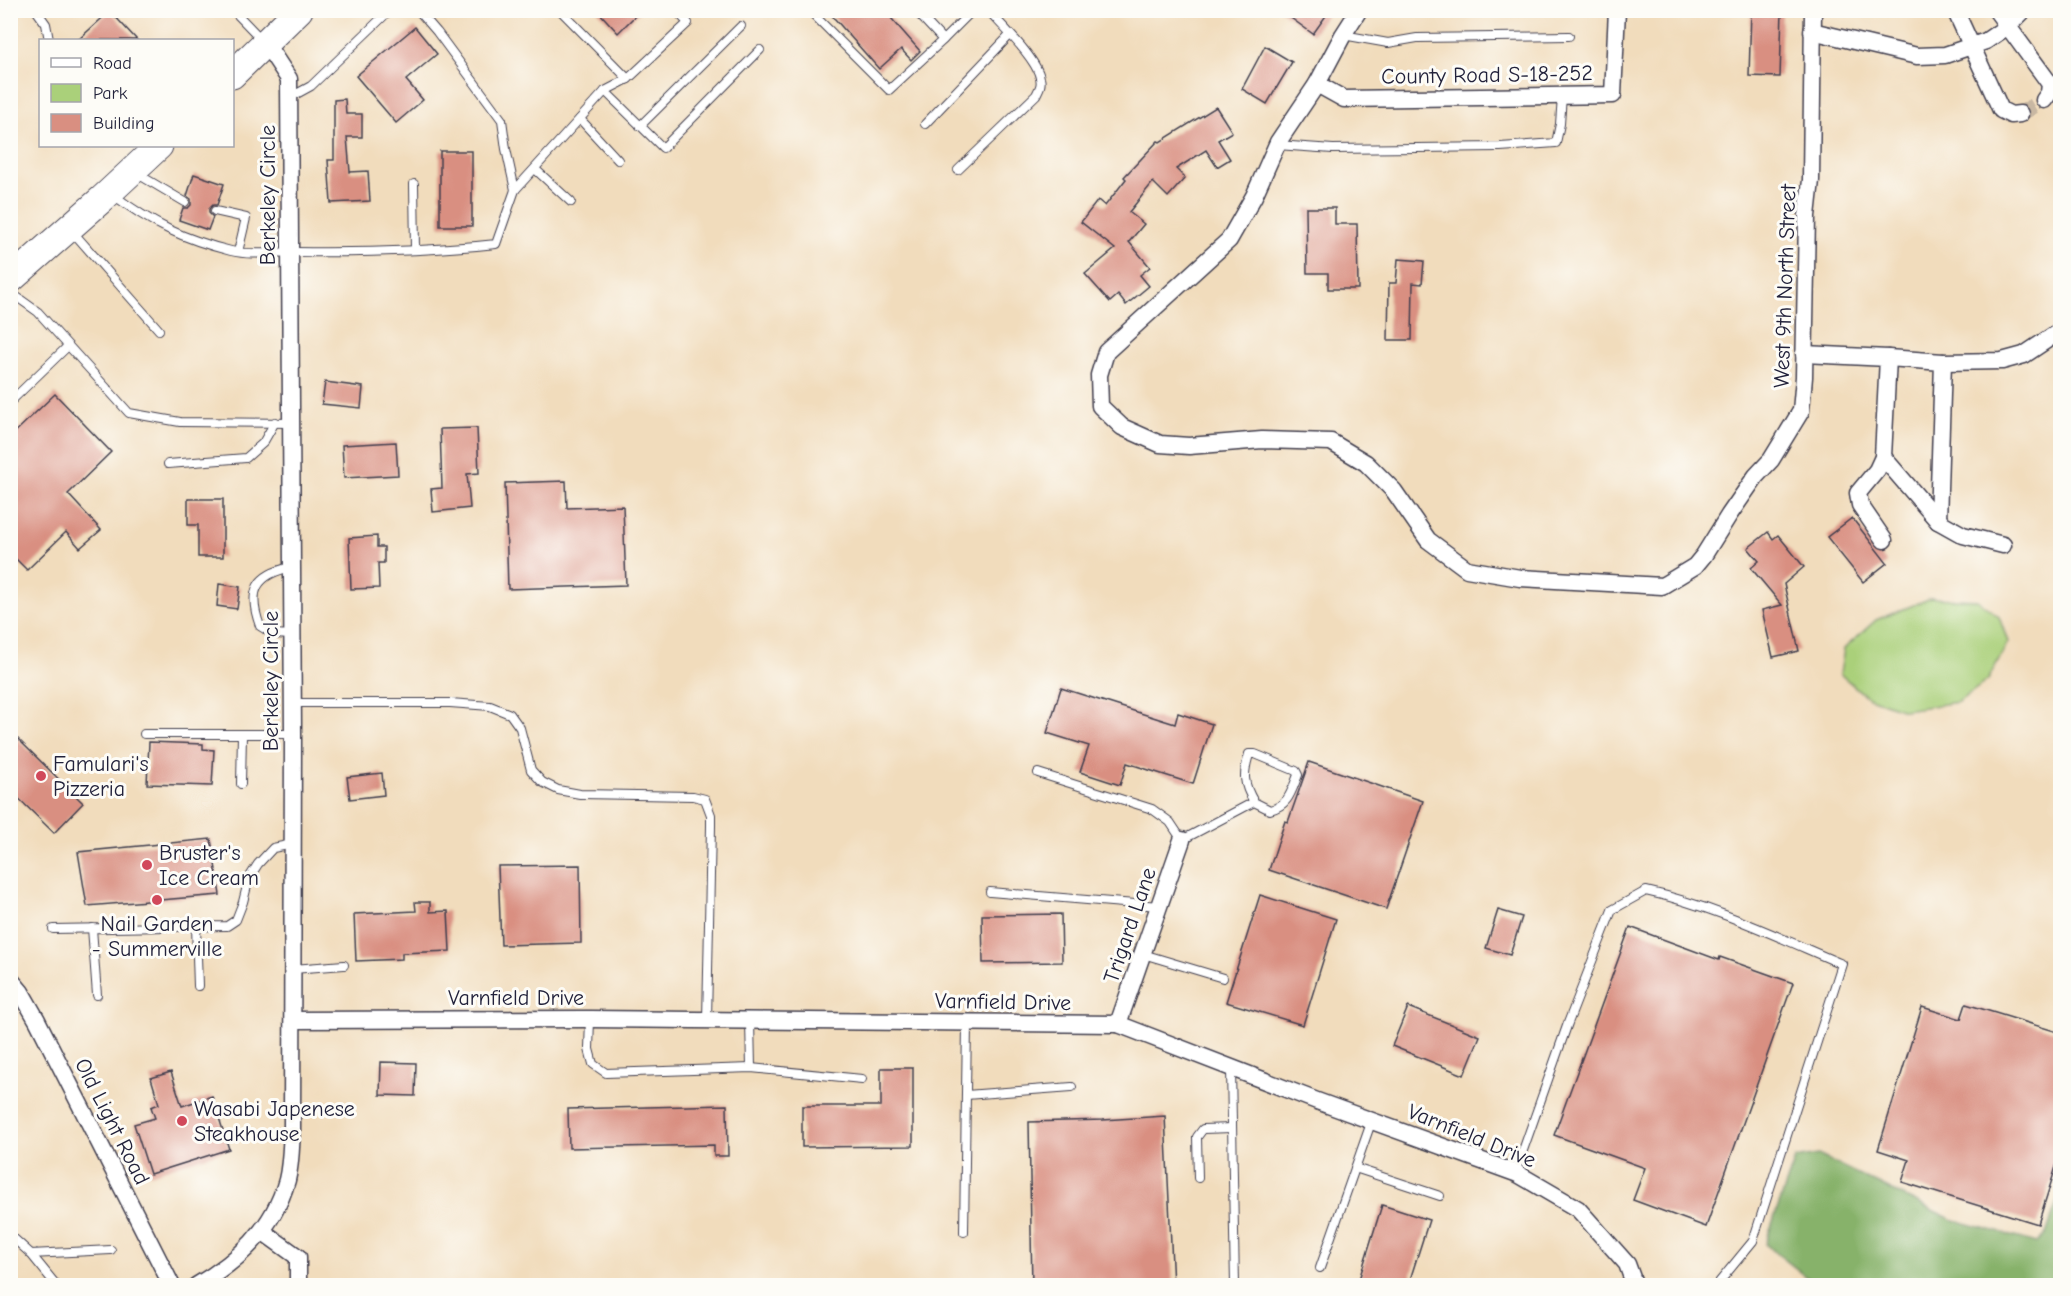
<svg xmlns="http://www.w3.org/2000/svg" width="2071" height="1296" viewBox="0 0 2071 1296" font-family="'Comic Neue',sans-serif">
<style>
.green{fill:#aad07a;stroke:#66795a;stroke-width:1.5}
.forest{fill:#87b26a;stroke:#546a52;stroke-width:1.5}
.building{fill:#d98f81}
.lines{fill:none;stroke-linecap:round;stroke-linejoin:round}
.minor-tunnel{stroke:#c8b7a2;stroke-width:16;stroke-dasharray:16 8;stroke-linecap:butt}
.service-casing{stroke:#413e4e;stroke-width:10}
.minor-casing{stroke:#413e4e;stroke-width:19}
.primary-casing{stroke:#413e4e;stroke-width:29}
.service{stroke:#fff;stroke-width:8}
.minor{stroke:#fff;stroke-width:16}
.primary{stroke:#fff;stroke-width:27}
.poi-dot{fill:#d1495b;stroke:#fdfcf7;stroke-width:2}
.labels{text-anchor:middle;stroke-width:6;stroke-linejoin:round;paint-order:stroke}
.street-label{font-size:22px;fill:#22223b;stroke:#fdfcf7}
.poi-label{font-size:22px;fill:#22223b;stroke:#fdfcf7;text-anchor:start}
</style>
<rect width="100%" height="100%" fill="#fdfcf7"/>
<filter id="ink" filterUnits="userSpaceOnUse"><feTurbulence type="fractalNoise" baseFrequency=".0167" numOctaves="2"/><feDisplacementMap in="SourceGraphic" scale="12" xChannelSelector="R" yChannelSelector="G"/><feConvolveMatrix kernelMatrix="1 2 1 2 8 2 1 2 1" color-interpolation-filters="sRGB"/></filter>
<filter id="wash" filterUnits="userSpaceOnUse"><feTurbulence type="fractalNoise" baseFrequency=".008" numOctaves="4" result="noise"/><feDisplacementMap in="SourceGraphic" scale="24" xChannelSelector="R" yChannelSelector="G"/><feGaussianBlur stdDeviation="1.35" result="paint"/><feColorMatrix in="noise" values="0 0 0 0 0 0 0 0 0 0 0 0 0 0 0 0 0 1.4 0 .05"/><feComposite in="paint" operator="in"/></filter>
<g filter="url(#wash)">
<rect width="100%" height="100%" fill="#f1dcbc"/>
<polygon class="green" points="1931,598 1978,600 1999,617 2008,642 1988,680 1958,702 1904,710 1867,697 1840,674 1844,649 1876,620"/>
<polygon class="forest" points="1818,1155 1951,1219 2037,1243 2046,1234 2060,1194 2060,1285 1817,1285 1765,1244 1795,1159"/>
<g id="blocks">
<g class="building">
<polygon points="597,10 641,10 618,33"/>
<polygon points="827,10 884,10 920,51 911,60 901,49 879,69"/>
<polygon points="1280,10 1330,10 1313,34"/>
<polygon points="1751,10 1782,10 1780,77 1749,76"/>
<polygon points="110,11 137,40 78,40"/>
<polygon points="415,27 437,54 406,80 423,100 396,123 356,76"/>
<polygon points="1265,46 1292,62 1267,104 1242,89"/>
<polygon points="345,99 346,114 362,114 362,137 347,137 350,172 368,171 370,201 331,203 328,160 334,160 334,100"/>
<polygon points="1216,107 1232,132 1218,140 1230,159 1217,167 1206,150 1176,169 1185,178 1168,197 1153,182 1129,212 1144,224 1129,242 1150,267 1140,275 1149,286 1126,305 1118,295 1110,302 1085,274 1115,249 1081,222 1098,200 1105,206 1126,179 1124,177 1158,141 1160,142"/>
<rect x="440" y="151" width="32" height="75"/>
<polygon points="194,174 224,184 217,205 213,205 209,209 209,213 213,217 208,230 179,220 183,208 188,208 191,205 191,199 187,196"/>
<polygon points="1306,208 1335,208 1335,224 1357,224 1358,289 1328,289 1328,273 1307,273"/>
<polygon points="1398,259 1424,261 1422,284 1413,283 1412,340 1388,340 1389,283 1396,283"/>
<polygon points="325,382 363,387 361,408 322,404"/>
<polygon points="55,394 111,452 68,494 101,530 80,548 66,532 27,570 10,553 10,437"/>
<polygon points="477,428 479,473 467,474 470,508 433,512 431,489 442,488 440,429"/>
<polygon points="396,442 398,475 344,478 342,445"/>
<polygon points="566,481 567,508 623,506 626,585 508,589 505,483"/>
<polygon points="188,499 223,499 223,557 198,557 198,525 188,525"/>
<polygon points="1852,518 1887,563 1863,582 1827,537"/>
<polygon points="1768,532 1773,539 1778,535 1804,567 1784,584 1799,651 1773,657 1762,610 1782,605 1751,568 1759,561 1748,548"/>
<polygon points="377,536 377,547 384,547 384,563 378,563 379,588 351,589 349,538"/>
<polygon points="219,584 240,587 237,609 217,606"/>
<polygon points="1061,688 1175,724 1178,713 1212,724 1193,784 1127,763 1120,785 1080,772 1089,746 1047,733"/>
<polygon points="17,738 83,803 54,833 10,790 10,745"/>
<polygon points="149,742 203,744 203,749 214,750 212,786 147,784"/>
<polygon points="1309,762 1423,801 1386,909 1269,870 1285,821 1288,822"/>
<polygon points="382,773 384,795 350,799 347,777"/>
<polygon points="211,839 220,895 87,906 78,852"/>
<polygon points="580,865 581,943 501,945 498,866"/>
<polygon points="1260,895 1336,919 1303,1025 1226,1002"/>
<polygon points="415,902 430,902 430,912 448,911 450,951 402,953 402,959 356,961 354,914 416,911"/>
<polygon points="1498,910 1522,917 1510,955 1486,948"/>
<polygon points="1061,914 1062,962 983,963 982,915"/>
<polygon points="1630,927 1719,960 1720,957 1793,983 1706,1227 1633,1200 1645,1168 1554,1135"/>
<polygon points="1966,1004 2061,1033 2061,1151 2038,1224 1902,1182 1909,1160 1878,1150 1922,1007 1961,1019"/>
<polygon points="1408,1007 1480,1036 1464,1075 1392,1046"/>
<polygon points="381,1062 416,1063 415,1096 380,1095"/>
<polygon points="881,1068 913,1068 913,1146 802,1147 802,1106 881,1106"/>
<polygon points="171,1072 182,1106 212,1096 229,1149 150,1174 134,1124 155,1118 151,1107 159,1104 151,1078"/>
<polygon points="727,1105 728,1156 714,1156 714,1145 569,1148 568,1109"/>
<polygon points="1165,1116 1173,1286 1032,1286 1029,1122 1103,1120"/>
<polygon points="1382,1205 1429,1220 1408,1286 1357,1286"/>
</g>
</g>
</g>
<g filter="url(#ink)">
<use href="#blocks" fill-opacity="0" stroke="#413e4e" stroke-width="1.5"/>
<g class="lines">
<polyline class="minor-tunnel" points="2020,114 2044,100"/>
<defs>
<g id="service">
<polyline points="36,10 46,24 49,40"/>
<polyline points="233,10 263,41"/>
<polyline points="560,10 628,79 688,23 676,10"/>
<polyline points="809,10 889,90 943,40 915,10"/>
<polyline points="1343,35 1388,43 1417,38 1569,36"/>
<polyline points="943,40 973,10"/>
<polyline points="628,79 605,91 663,148 760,50"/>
<polyline points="289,98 311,86 390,10"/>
<polyline points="580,119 618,160"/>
<polyline points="925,124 1010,35"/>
<polyline points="640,126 741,26"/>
<polyline points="1277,145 1333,149 1500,147 1556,143 1560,124 1562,96"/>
<polyline points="535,169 571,202"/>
<path d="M958 170 1036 95C1039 89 1042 85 1040 78 1037 59 1001 25 988 10"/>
<polyline points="136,173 185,202"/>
<polyline points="414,184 415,250"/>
<polyline points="515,190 605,91"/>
<path d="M112 194C152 224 183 239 231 251 251 256 275 252 295 252 362 253 430 251 496 244L515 190 506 149 502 120 437 32 418 10"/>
<polyline points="215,211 246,218 238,252"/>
<polyline points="72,231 159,330"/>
<polyline points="10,292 38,312 129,413 180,422 291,423"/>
<polyline points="10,402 67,347"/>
<polyline points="168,464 246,458 263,443 275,422"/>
<path d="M292 567C256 574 247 591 260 626L273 634 293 635"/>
<polyline points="293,703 450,703 490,706 510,714 520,728 531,770 542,782 558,790 580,794 693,796 705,799 711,815 711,826 707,1020"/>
<polyline points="144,734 293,734"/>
<path d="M1038 773 1152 809 1170 822 1182 840 1254 802 1270 810C1289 805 1291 792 1298 775L1296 771 1255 754H1249C1243 774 1243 784 1254 802"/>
<polyline points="241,784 242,734"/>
<polyline points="990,892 1159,906"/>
<polyline points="196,926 198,986"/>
<polyline points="92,928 97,995"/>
<polyline points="53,929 227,926 236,920 243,902 249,878 258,864 273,848 293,844"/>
<polyline points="1143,954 1223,978"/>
<polyline points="293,969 344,965"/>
<polyline points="590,1019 589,1049 593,1064 606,1073 751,1068 862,1079"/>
<polyline points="750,1020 751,1068"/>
<polyline points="1231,1068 1235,1286"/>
<polyline points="966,1095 1072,1087"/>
<polyline points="1355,1168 1440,1196"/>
<path d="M1515 1173 1568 1023 1612 910 1646 891C1714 906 1778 937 1842 964L1753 1241 1716 1286"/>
<polyline points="1198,1178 1197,1137 1203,1129 1232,1128"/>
<polyline points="964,1232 967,1023"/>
<polyline points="10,1235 31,1254 57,1286"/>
<polyline points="31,1254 111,1250"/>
<polyline points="1320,1268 1372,1120"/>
</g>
<g id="minor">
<polyline points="1359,10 1343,35 1317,84 1278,142 1254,196 1229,240 1106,352 1099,375 1100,406 1122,427 1160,444 1189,446 1262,440 1331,442 1366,463 1394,491 1428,540 1467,569 1520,578 1662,586 1695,566 1704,555 1729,515 1756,476 1771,460 1801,411 1804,377 1807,216 1811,180 1813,10"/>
<polyline points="1955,10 2001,110 2011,115 2020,114"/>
<polyline points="1996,10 2050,84 2049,93 2044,100"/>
<polyline points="1812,31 1917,56 1945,55 1986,41 2008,26 2024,10"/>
<polyline points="1317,84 1344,99 1613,95 1617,10"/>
<polyline points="1804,354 1888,358 1883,457 1877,470 1858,493 1860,505 1884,540"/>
<polyline points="1888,358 1943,362 1938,521"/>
<polyline points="1943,362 2002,361 2024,355 2060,331"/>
<polyline points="1883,457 1938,521 1963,535 2003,545"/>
<polyline points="10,979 21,992 37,1020 172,1286"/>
<polyline points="294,1020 590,1019 1118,1024 1317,1101 1518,1174 1578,1209 1627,1264 1635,1286"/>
<polyline points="1118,1024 1182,840"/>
<polyline points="262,1231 298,1257 298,1286"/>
<path d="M196 1286C238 1261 273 1230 287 1180 291 1164 291 1146 292 1130L293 734 289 79 266 44"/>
</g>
<g id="primary">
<polyline points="232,75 299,10"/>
<polyline points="10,280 102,199 159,146"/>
</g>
</defs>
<use href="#service" class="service-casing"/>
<use href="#minor" class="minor-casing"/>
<use href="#primary" class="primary-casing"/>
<use href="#service" class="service"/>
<use href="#minor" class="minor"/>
<use href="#primary" class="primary"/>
</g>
</g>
<g class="poi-dot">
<circle cx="41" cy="776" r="6"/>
<circle cx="147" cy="865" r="6"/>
<circle cx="157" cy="900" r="6"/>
<circle cx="182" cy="1121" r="6"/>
</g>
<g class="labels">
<g class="street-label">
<text transform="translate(1487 74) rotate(-1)" y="8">County Road S-18-252</text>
<text transform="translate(267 195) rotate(-90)" y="8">Berkeley Circle</text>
<text transform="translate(1784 286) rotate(-88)" y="8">West 9th North Street</text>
<text transform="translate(270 681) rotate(-90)" y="8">Berkeley Circle</text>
<text transform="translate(1129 925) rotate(-71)" y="8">Trigard Lane</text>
<text x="516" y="1005">Varnfield Drive</text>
<text transform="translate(1003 1001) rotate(1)" y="8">Varnfield Drive</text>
<text transform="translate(113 1121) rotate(63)" y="8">Old Light Road</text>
<text transform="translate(1472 1135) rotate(22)" y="8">Varnfield Drive</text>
</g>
<g class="poi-label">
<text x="53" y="771">Famulari's<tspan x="53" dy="25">Pizzeria</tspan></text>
<text x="159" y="860">Bruster's<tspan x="159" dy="25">Ice Cream</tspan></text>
<text x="157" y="931" text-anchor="middle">Nail Garden<tspan x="157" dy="25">- Summerville</tspan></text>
<text x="194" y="1116">Wasabi Japenese<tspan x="194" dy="25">Steakhouse</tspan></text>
</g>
</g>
<rect width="2071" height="1296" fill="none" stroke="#fdfcf7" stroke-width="36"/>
<rect x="39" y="39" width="195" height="108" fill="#fdfcf7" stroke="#a5a5ac" stroke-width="1.5"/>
<rect x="51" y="58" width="30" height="9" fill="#ffffff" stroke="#a5a5ac" stroke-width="1.5"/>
<text x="93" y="69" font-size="18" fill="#22223b">Road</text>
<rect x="51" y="84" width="30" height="18" fill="#aad07a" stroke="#a5a5ac" stroke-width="1.5"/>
<text x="93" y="99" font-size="18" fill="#22223b">Park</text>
<rect x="51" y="114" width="30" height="18" fill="#d98f81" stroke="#a5a5ac" stroke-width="1.5"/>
<text x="93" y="129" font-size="18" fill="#22223b">Building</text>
</svg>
